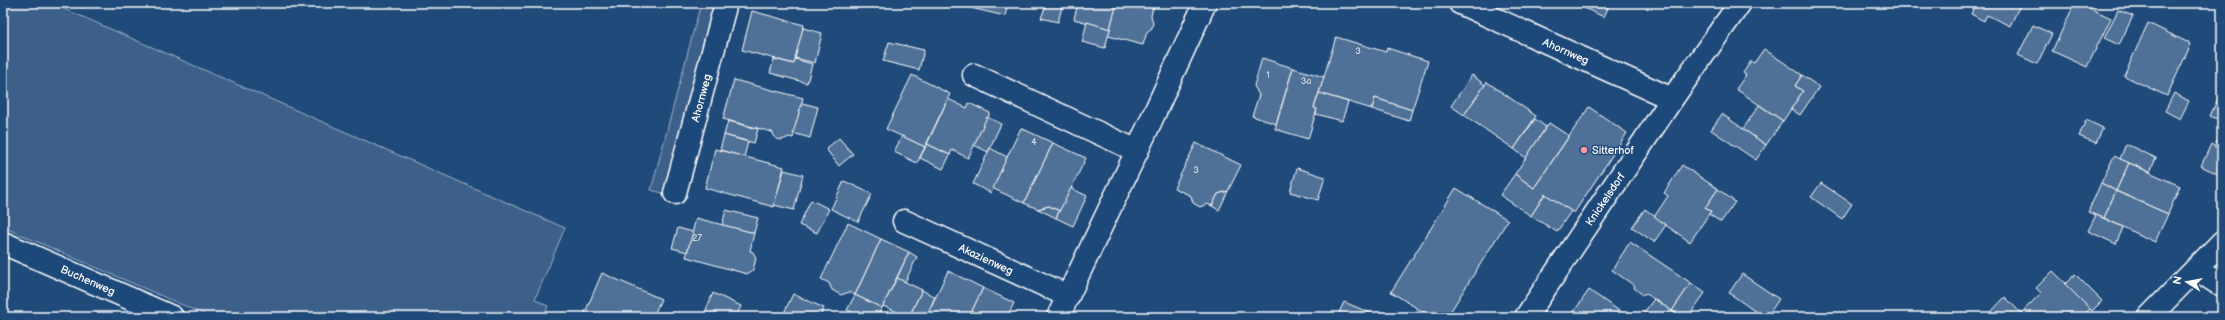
<svg xmlns="http://www.w3.org/2000/svg" width="2225" height="320" viewBox="0 0 2225 320" font-family="'Balsamiq Sans',sans-serif">
<style>
.green{fill:#3c618b;stroke:#9eb0c5}
.building{fill:#507197;stroke:#fff}
.lines{fill:none;stroke-linecap:round;stroke-linejoin:round}
.minor-casing{stroke:#fff;stroke-width:25}
.minor{stroke:#1f4a7a;stroke-width:22}
.poi-dot{fill:#ff9aa2;stroke:#1f4a7a;stroke-width:1.5}
.labels{text-anchor:middle;stroke-width:3;stroke-linejoin:round;paint-order:stroke}
.number-label{font-size:9px;fill:#d3dce5}
.street-label{font-size:11px;fill:#fff;stroke:#1f4a7a}
.poi-label{font-size:11px;fill:#fff;stroke:#1f4a7a;text-anchor:start}
</style>
<rect width="100%" height="100%" fill="#1f4a7a"/>
<filter id="ink" filterUnits="userSpaceOnUse"><feTurbulence type="fractalNoise" baseFrequency=".025" numOctaves="2"/><feDisplacementMap in="SourceGraphic" scale="8" xChannelSelector="R" yChannelSelector="G"/><feConvolveMatrix kernelMatrix="1 2 1 2 8 2 1 2 1" color-interpolation-filters="sRGB"/></filter>
<g filter="url(#ink)">
<g class="green">
<polygon points="3,3 51,3 565,228 535,299 548,306 544,317 210,317 3,227"/>
<polygon points="701,3 717,3 666,194 651,190"/>
</g>
<g class="building">
<polygon points="972,3 1008,3 1005,16 971,8"/>
<polygon points="1047,3 1063,3 1058,22 1041,18"/>
<polygon points="1062,3 1078,3 1077,7"/>
<polygon points="1078,3 1117,3 1110,29 1074,19"/>
<polygon points="1117,3 1154,3 1151,16 1153,22 1152,28 1147,32 1143,45 1108,36"/>
<polygon points="1573,3 1610,3 1604,17"/>
<polygon points="1976,3 2021,3 2010,26 1987,15 1984,21 1971,14"/>
<polygon points="2075,3 2079,3 2111,18 2087,67 2052,51"/>
<polygon points="2118,10 2133,16 2119,45 2104,38"/>
<polygon points="752,11 804,25 794,64 742,50"/>
<polygon points="1087,22 1110,29 1105,48 1082,42"/>
<polygon points="2148,23 2191,44 2167,96 2124,76"/>
<polygon points="2033,25 2052,34 2037,64 2018,55"/>
<polygon points="803,28 822,33 815,63 795,58"/>
<polygon points="1336,37 1386,52 1387,48 1428,61 1412,110 1375,98 1372,109 1319,93"/>
<polygon points="889,42 924,50 919,70 883,61"/>
<polygon points="1764,49 1802,75 1795,86 1803,91 1783,121 1736,89 1746,75 1743,73 1751,61 1754,63"/>
<polygon points="1262,58 1293,68 1276,124 1252,116 1259,95 1254,86"/>
<polygon points="774,59 794,64 795,59 812,64 807,83 770,73"/>
<polygon points="1293,68 1324,77 1314,108 1317,109 1308,139 1275,129"/>
<polygon points="912,75 950,94 925,147 886,129"/>
<polygon points="1472,75 1485,85 1464,115 1451,106"/>
<polygon points="1802,75 1819,87 1800,115 1791,109 1803,91 1795,86"/>
<polygon points="734,80 803,98 793,138 789,137 782,140 776,139 772,132 723,119"/>
<polygon points="1487,82 1536,116 1514,149 1464,115"/>
<polygon points="2222,90 2222,121 2210,116"/>
<polygon points="1319,93 1348,102 1342,121 1316,114 1317,109 1314,108"/>
<polygon points="2174,93 2189,101 2180,119 2165,111"/>
<polygon points="1375,98 1412,110 1409,121 1372,109"/>
<polygon points="948,99 967,108 969,103 990,113 968,158 952,150 950,155 927,144"/>
<polygon points="802,103 818,107 810,138 793,133"/>
<polygon points="1759,105 1783,121 1766,145 1743,129"/>
<polygon points="1589,107 1627,133 1574,213 1545,194 1531,216 1500,195 1515,174 1534,188"/>
<polygon points="1722,114 1766,145 1756,160 1711,130"/>
<polygon points="987,117 1001,124 988,152 974,145"/>
<polygon points="1535,119 1546,127 1526,158 1514,149"/>
<polygon points="2086,120 2103,128 2096,143 2079,136"/>
<polygon points="728,121 758,129 754,143 724,135"/>
<polygon points="1549,123 1569,136 1534,188 1515,174"/>
<polygon points="1021,128 1053,143 1024,203 992,188"/>
<polygon points="2221,132 2222,132 2222,151 2214,147"/>
<polygon points="724,135 748,142 744,157 720,150"/>
<polygon points="902,136 925,147 917,163 894,152"/>
<polygon points="839,138 853,154 839,166 826,149"/>
<polygon points="1053,143 1086,158 1060,211 1049,206 1038,209 1024,203"/>
<polygon points="1196,143 1241,165 1228,191 1218,194 1212,206 1207,204 1200,207 1193,203 1191,196 1174,188"/>
<polygon points="927,144 950,155 943,169 920,158"/>
<polygon points="2126,144 2156,158 2150,172 2120,159"/>
<polygon points="2211,144 2222,151 2222,176 2201,166"/>
<polygon points="990,148 1007,157 991,193 973,184"/>
<polygon points="715,149 784,167 774,207 705,188"/>
<polygon points="2114,156 2129,163 2116,191 2101,183"/>
<polygon points="2129,163 2180,186 2168,214 2116,191"/>
<polygon points="1682,165 1718,189 1705,208 1711,211 1690,242 1654,217 1668,196 1664,193"/>
<polygon points="1297,168 1325,177 1318,200 1290,192"/>
<polygon points="784,170 803,175 794,210 774,205"/>
<polygon points="844,181 872,194 858,222 831,209"/>
<polygon points="1821,183 1852,204 1842,219 1811,197"/>
<polygon points="2101,183 2116,191 2104,218 2088,212"/>
<polygon points="1071,188 1087,196 1073,226 1056,218"/>
<polygon points="1456,188 1508,220 1447,317 1431,317 1391,292"/>
<polygon points="1718,189 1735,202 1721,222 1709,214 1711,211 1705,208"/>
<polygon points="1228,191 1219,210 1212,206 1218,194"/>
<polygon points="2116,191 2168,214 2155,242 2104,218"/>
<polygon points="1545,194 1571,211 1557,232 1531,216"/>
<polygon points="811,200 829,209 817,233 799,225"/>
<polygon points="1049,206 1059,211 1056,218 1038,209"/>
<polygon points="1645,209 1666,225 1654,242 1632,227"/>
<polygon points="726,210 758,218 754,233 722,225"/>
<polygon points="2096,215 2123,227 2116,244 2088,231"/>
<polygon points="696,218 754,233 750,251 753,252 756,258 753,270 747,274 686,257"/>
<polygon points="848,223 881,239 855,295 849,292 841,295 832,290 829,283 821,279"/>
<polygon points="678,228 693,232 687,252 672,248"/>
<polygon points="881,239 909,252 882,308 855,295"/>
<polygon points="1630,242 1691,283 1672,311 1645,293 1643,295 1634,288 1635,286 1612,270"/>
<polygon points="909,252 917,257 905,282 897,278"/>
<polygon points="948,271 983,288 969,317 926,317"/>
<polygon points="2053,271 2091,308 2082,317 2023,317 2020,314 2041,293 2036,288"/>
<polygon points="602,273 661,299 653,317 583,317"/>
<polygon points="1742,274 1779,299 1767,317 1763,317 1729,293"/>
<polygon points="2075,274 2102,301 2092,311 2065,284"/>
<polygon points="897,278 922,290 909,317 883,306"/>
<polygon points="1691,283 1705,293 1688,317 1681,317 1672,311"/>
<polygon points="983,288 1014,303 1007,317 969,317"/>
<polygon points="922,290 935,297 926,317 909,317"/>
<polygon points="1589,290 1628,317 1570,317"/>
<polygon points="713,293 741,306 736,317 703,317"/>
<polygon points="793,294 824,308 820,317 782,317"/>
<polygon points="855,295 882,308 878,317 863,317 847,310"/>
<polygon points="2005,297 2021,313 2020,314 2023,317 1996,317 1991,312"/>
<polygon points="1654,299 1681,317 1654,317 1645,311"/>
<polygon points="1344,302 1380,317 1337,317"/>
<polygon points="1645,311 1654,317 1641,317"/>
<polygon points="1288,313 1300,317 1287,317"/>
</g>
<g class="lines">
<defs>
<g id="minor">
<polyline points="1460,3 1672,99"/>
<polyline points="974,75 1137,151"/>
<polyline points="675,193 726,3"/>
<polyline points="904,221 1068,296"/>
<polyline points="3,243 172,317"/>
<polyline points="2196,269 2222,286"/>
<polyline points="1058,317 1137,151 1205,3"/>
<polyline points="1526,317 1672,99 1740,3"/>
<polyline points="2149,317 2222,242"/>
</g>
</defs>
<use href="#minor" class="minor-casing"/>
<use href="#minor" class="minor"/>
</g>
</g>
<circle class="poi-dot" cx="1584" cy="150" r="4"/>
<g class="labels">
<g class="number-label">
<text x="1358" y="54">3</text>
<text x="1268" y="78">1</text>
<text x="1306" y="84">3a</text>
<text x="1034" y="145">4</text>
<text x="1196" y="173">3</text>
<text x="697" y="241">27</text>
</g>
<g class="street-label">
<text transform="translate(1566 51) rotate(24)" y="4">Ahornweg</text>
<text transform="translate(701 98) rotate(-75)" y="4">Ahornweg</text>
<text transform="translate(1605 199) rotate(-56)" y="4">Knickelsdorf</text>
<text transform="translate(986 259) rotate(25)" y="4">Akazienweg</text>
<text transform="translate(88 280) rotate(24)" y="4">Buchenweg</text>
</g>
<g class="poi-label">
<text x="1592" y="154">Sitterhof</text>
</g>
</g>
<rect width="2225" height="320" fill="none" stroke="#1f4a7a" stroke-width="16"/>
<rect x="8" y="8" width="2209" height="304" fill="none" stroke="#fff" stroke-width="1.5" filter="url(#ink)"/>
<g transform="translate(2187 282) rotate(281)" stroke="#1f4a7a" stroke-width="3" paint-order="stroke">
<path d="M0-3L7 15L0 10L-7 15Z" fill="#ffffff"/>
<text y="-6" font-size="11" font-weight="bold" text-anchor="middle" fill="#ffffff">N</text>
</g>
</svg>
